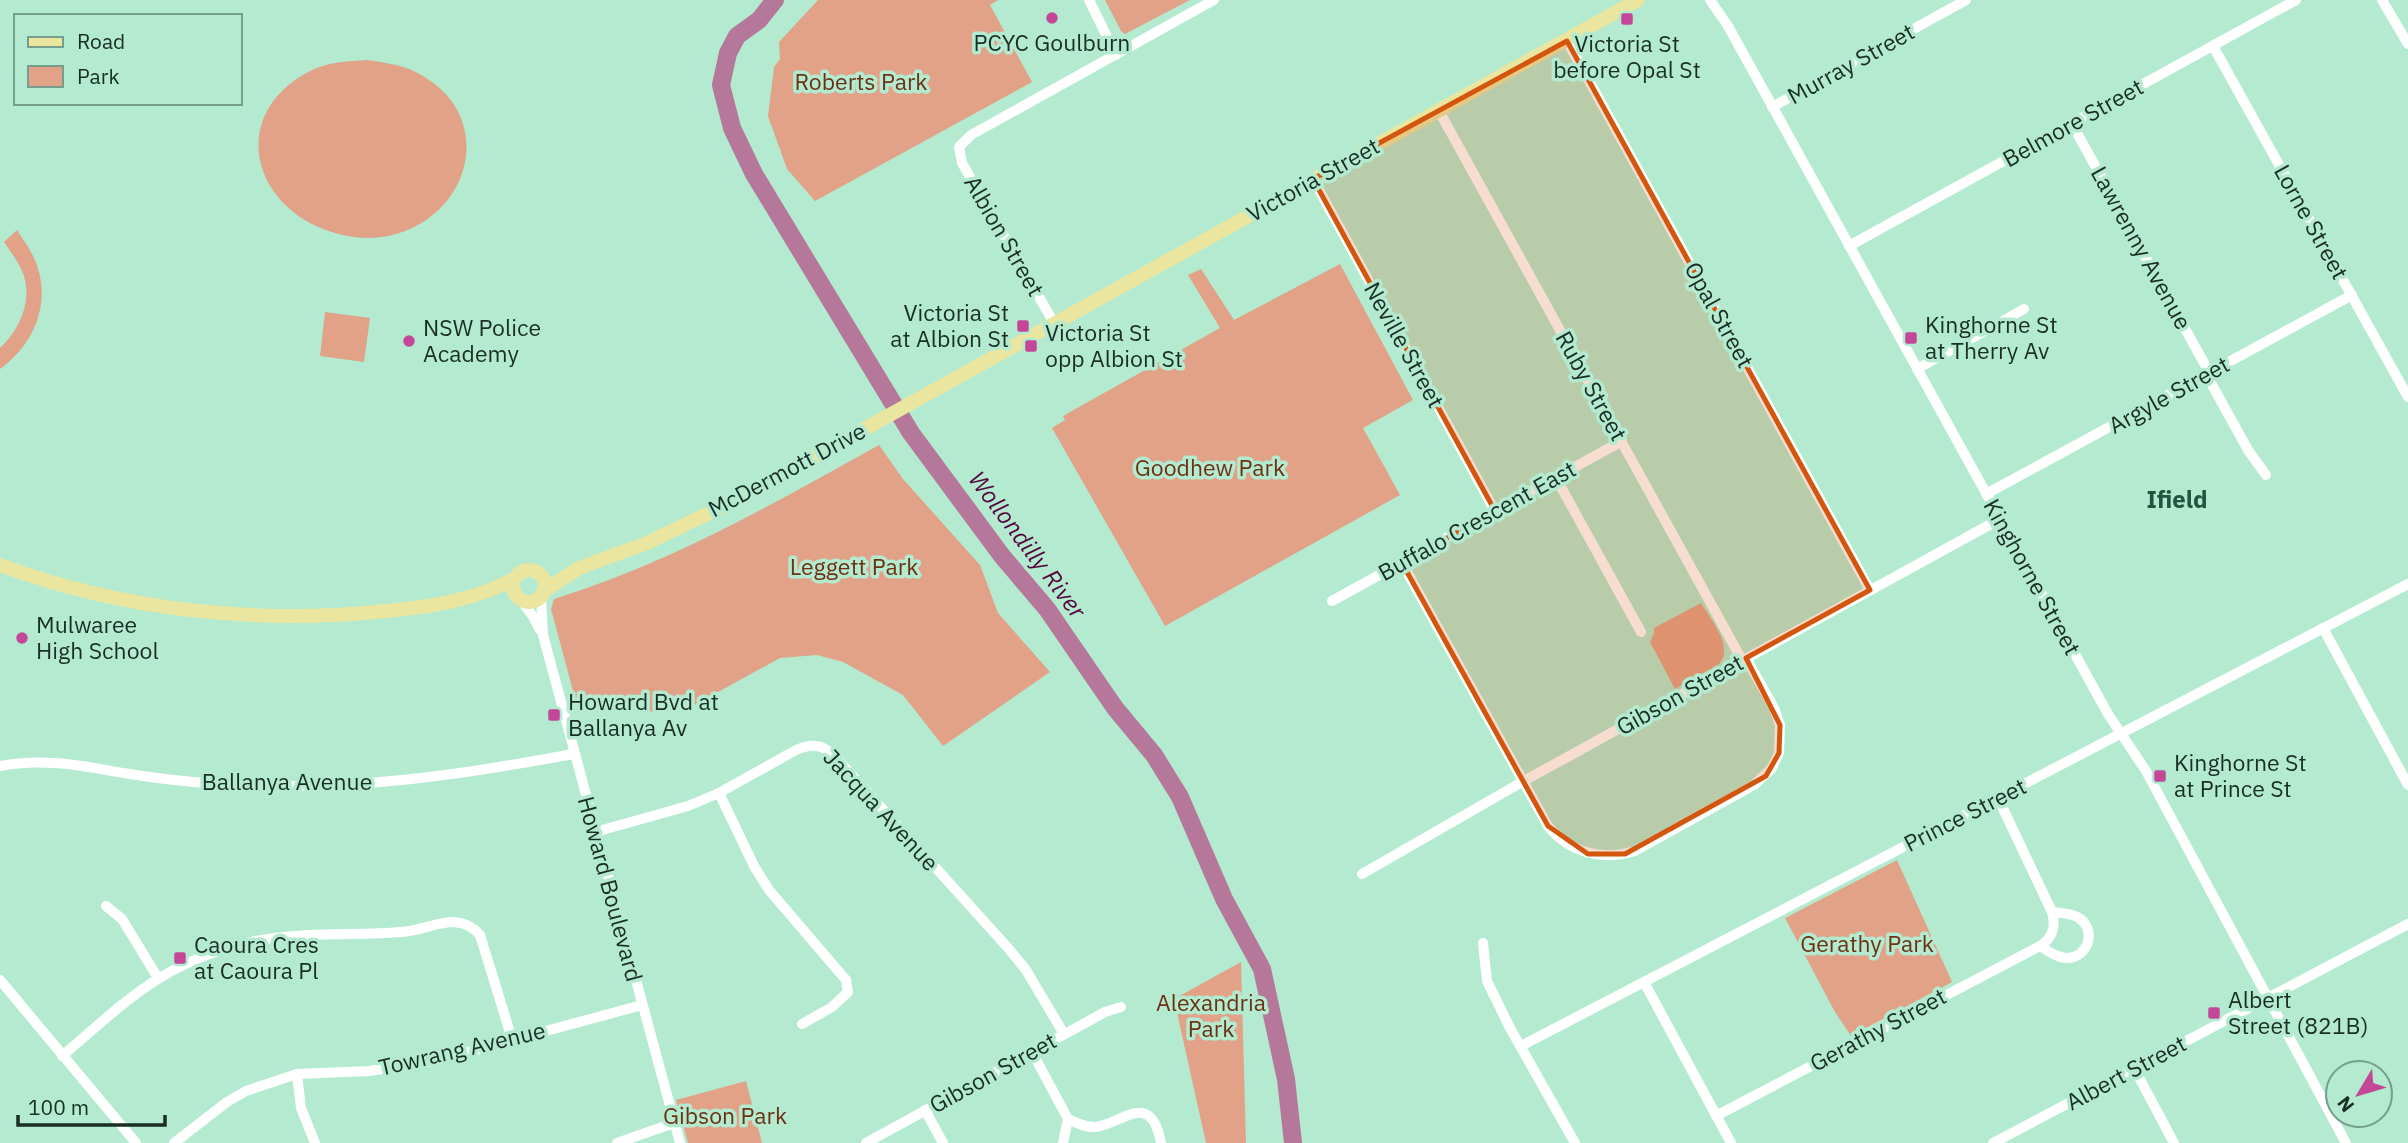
<svg xmlns="http://www.w3.org/2000/svg" width="2408" height="1143" viewBox="0 0 2408 1143" font-family="'IBM Plex Sans',sans-serif">
<style>
.green{fill:#e1a287}
.lines{fill:none;stroke-linecap:round;stroke-linejoin:round}
.river{stroke:#b5779a;stroke-width:18}
.minor{stroke:#fff;stroke-width:10}
.major{stroke:#ebe69f;stroke-width:14}
.marked{fill:#d3550e;fill-opacity:0.2;stroke:#d3550e;stroke-width:5;stroke-linejoin:round}
.poi-dot{fill:#c34796;stroke:#b3ead0;stroke-width:2.5}
.labels{text-anchor:middle;stroke-width:7;stroke-linejoin:round;paint-order:stroke}
.poi-label{font-size:23px;fill:#192e25;stroke:#b3ead0;text-anchor:start}
.street-label{font-size:23px;fill:#192e25;stroke:#b3ead0}
.park-label{font-size:23px;fill:#6d3012;stroke:#b3ead0}
.neighbourhood-label{font-size:24px;font-weight:bold;fill:#215541;stroke:#b3ead0}
.water-label{font-size:24px;font-style:italic;fill:#53063b;stroke:#b3ead0}
</style>
<rect width="100%" height="100%" fill="#b3ead0"/>
<g class="green">
<polygon points="818,0 998,0 990,5 1032,82 815,201 787,169 768,116 774,67 780,59 779,42"/>
<polygon points="1105,0 1190,0 1125,34 1121,31"/>
<path d="M367 60C381 62 396 64 409 69 508 111 469 235 369 238 347 238 322 231 303 219 242 179 243 105 310 71 328 62 348 61 367 60Z"/>
<path d="M17 230C23 239 30 249 34 258 53 300 35 344 0 369V348C19 331 32 302 24 276 20 264 11 252 4 242Z"/>
<polygon points="1340,264 1413,400 1363,428 1400,495 1165,626 1052,428 1065,420 1063,416 1220,328 1188,275 1201,269 1234,320"/>
<polygon points="325,312 370,318 364,362 320,356"/>
<path d="M879 445 903 479 980 565 998 613 1050 672 943 746 903 695 843 662 817 655 780 658 689 708 653 712 590 694 575 698 551 609 554 599C673 562 771 505 879 445Z"/>
<path d="M1701 603C1710 619 1735 647 1719 664L1675 689 1650 642 1654 633V628Z"/>
<polygon points="1897,860 1952,982 1851,1036 1835,1012 1785,918"/>
<polygon points="1241,962 1246,1143 1206,1143 1174,999"/>
<polygon points="746,1081 762,1143 688,1143 676,1100"/>
</g>
<g class="lines">
<polyline class="river" points="775,0 759,20 737,36 728,53 721,85 732,128 754,174 911,433 1002,556 1047,609 1115,708 1154,755 1180,797 1224,899 1262,969 1286,1079 1293,1143"/>
<g class="minor">
<polyline points="1089,0 1116,55"/>
<polyline points="1710,0 1728,26 2108,714 2146,771 2346,1143"/>
<polyline points="2382,0 2408,44"/>
<polyline points="1567,41 1870,590"/>
<polyline points="2213,46 2408,397"/>
<polyline points="1772,107 1966,0"/>
<polyline points="1439,111 1742,660"/>
<polyline points="2072,124 2209,372"/>
<polyline points="1313,179 1495,511"/>
<polyline points="1849,246 2296,0"/>
<polyline points="1054,323 962,163 959,147 971,135 1214,0"/>
<polyline points="1917,369 2024,309"/>
<polyline points="2206,374 2248,450 2266,475"/>
<polyline points="1556,478 1641,632"/>
<polyline points="1986,494 2352,295"/>
<path d="M1402 563 1548 826C1570 853 1602 861 1635 851L1754 785 1772 768 1779 753 1780 725 1774 708 1746 658"/>
<polyline points="541,597 543,635 680,1143"/>
<polyline points="521,600 532,615 540,630"/>
<polyline points="1332,601 1622,441"/>
<polyline points="2323,628 2408,785"/>
<path d="M0 766C49 756 94 769 143 776 176 781 210 784 244 785 358 790 461 775 573 754"/>
<polyline points="719,793 754,866 769,890 846,980 848,992 832,1007 802,1024"/>
<path d="M595 832 688 806 719 793 796 750C818 740 827 748 842 764L1009 949 1026 970 1064 1034"/>
<polyline points="1362,874 1522,782 2000,519"/>
<polyline points="106,906 122,919 158,978"/>
<polyline points="1483,943 1487,981 1510,1028 1575,1143"/>
<path d="M2040 946C2048 951 2056 957 2066 958 2087 959 2098 931 2079 918 2072 913 2061 913 2052 912"/>
<polyline points="0,980 136,1143"/>
<polyline points="1644,982 1731,1143"/>
<polyline points="1521,1046 2408,584"/>
<path d="M1032 1052 1068 1119C1077 1123 1086 1128 1096 1127 1123 1123 1151 1089 1161 1143"/>
<path d="M62 1056C93 1030 124 1000 158 979 198 954 247 939 294 936 330 933 366 935 401 932 431 930 458 909 480 935L512 1039"/>
<polyline points="2134,1068 2174,1143"/>
<polyline points="297,1074 301,1108 315,1143"/>
<polyline points="925,1110 943,1143"/>
<path d="M1716 1116 2040 946C2053 938 2056 927 2052 912L1998 798"/>
<polyline points="174,1143 227,1102 246,1091 297,1074 369,1071 435,1061 642,1005"/>
<polyline points="617,1143 674,1123"/>
<polyline points="866,1143 1105,1012 1121,1007"/>
<polyline points="1063,1143 1068,1119"/>
<polyline points="1993,1143 2408,924"/>
</g>
<g class="major">
<path d="M0 565C122 610 257 625 386 611 431 607 474 600 514 579"/>
<circle cx="529" cy="586" r="16"/>
<polyline points="545,590 579,568 647,543 738,499 1638,0"/>
</g>
</g>
<path class="marked" d="M1567 41 1870 590 1746 658 1780 725 1779 753 1766 776 1625 854H1588L1548 826 1402 563 1495 511 1313 179Z"/>
<g class="poi-dot">
<circle cx="1052" cy="18" r="7"/>
<rect x="1620" y="12" width="14" height="14" rx="3.5"/>
<rect x="1016" y="319" width="14" height="14" rx="3.5"/>
<rect x="1904" y="331" width="14" height="14" rx="3.5"/>
<circle cx="409" cy="341" r="7"/>
<rect x="1024" y="339" width="14" height="14" rx="3.5"/>
<circle cx="22" cy="638" r="7"/>
<rect x="547" y="708" width="14" height="14" rx="3.5"/>
<rect x="2153" y="769" width="14" height="14" rx="3.5"/>
<rect x="173" y="951" width="14" height="14" rx="3.5"/>
<rect x="2207" y="1006" width="14" height="14" rx="3.5"/>
</g>
<g class="labels">
<g class="poi-label">
<text x="1052" y="51" text-anchor="middle">PCYC Goulburn</text>
<text x="1627" y="52" text-anchor="middle">Victoria St<tspan x="1627" dy="26">before Opal St</tspan></text>
<text x="1009" y="321" text-anchor="end">Victoria St<tspan x="1009" dy="26">at Albion St</tspan></text>
<text x="1925" y="333">Kinghorne St<tspan x="1925" dy="26">at Therry Av</tspan></text>
<text x="423" y="336">NSW Police<tspan x="423" dy="26">Academy</tspan></text>
<text x="1045" y="341">Victoria St<tspan x="1045" dy="26">opp Albion St</tspan></text>
<text x="36" y="633">Mulwaree<tspan x="36" dy="26">High School</tspan></text>
<text x="568" y="710">Howard Bvd at<tspan x="568" dy="26">Ballanya Av</tspan></text>
<text x="2174" y="771">Kinghorne St<tspan x="2174" dy="26">at Prince St</tspan></text>
<text x="194" y="953">Caoura Cres<tspan x="194" dy="26">at Caoura Pl</tspan></text>
<text x="2228" y="1008">Albert<tspan x="2228" dy="26">Street (821B)</tspan></text>
</g>
<g class="street-label">
<text transform="translate(1851 64) rotate(-29)" y="8">Murray Street</text>
<text transform="translate(2073 123) rotate(-29)" y="8">Belmore Street</text>
<text transform="translate(1313 180) rotate(-29)" y="8">Victoria Street</text>
<text transform="translate(2311 222) rotate(61)" y="8">Lorne Street</text>
<text transform="translate(1004 236) rotate(60)" y="8">Albion Street</text>
<text transform="translate(2141 248) rotate(61)" y="8">Lawrenny Avenue</text>
<text transform="translate(1719 315) rotate(61)" y="8">Opal Street</text>
<text transform="translate(1404 345) rotate(61)" y="8">Neville Street</text>
<text transform="translate(1591 386) rotate(61)" y="8">Ruby Street</text>
<text transform="translate(2169 395) rotate(-29)" y="8">Argyle Street</text>
<text transform="translate(787 470) rotate(-28)" y="8">McDermott Drive</text>
<text transform="translate(1477 521) rotate(-29)" y="8">Buffalo Crescent East</text>
<text transform="translate(2032 577) rotate(61)" y="8">Kinghorne Street</text>
<text transform="translate(1680 695) rotate(-29)" y="8">Gibson Street</text>
<text x="287" y="790">Ballanya Avenue</text>
<text transform="translate(881 810) rotate(47)" y="8">Jacqua Avenue</text>
<text transform="translate(1965 815) rotate(-27)" y="8">Prince Street</text>
<text transform="translate(610 889) rotate(75)" y="8">Howard Boulevard</text>
<text transform="translate(1878 1030) rotate(-28)" y="8">Gerathy Street</text>
<text transform="translate(462 1049) rotate(-13)" y="8">Towrang Avenue</text>
<text transform="translate(993 1073) rotate(-29)" y="8">Gibson Street</text>
<text transform="translate(2126 1073) rotate(-28)" y="8">Albert Street</text>
</g>
<g class="park-label">
<text x="861" y="90">Roberts Park</text>
<text x="1210" y="476">Goodhew Park</text>
<text x="854" y="575">Leggett Park</text>
<text x="1867" y="952">Gerathy Park</text>
<text x="1211" y="1011">Alexandria<tspan x="1211" dy="26">Park</tspan></text>
<text x="725" y="1124">Gibson Park</text>
</g>
<g class="neighbourhood-label">
<text x="2177" y="508">Ifield</text>
</g>
<g class="water-label">
<text transform="translate(1027 545) rotate(53)" y="8">Wollondilly River</text>
</g>
</g>
<rect x="14" y="14" width="228" height="91" fill="#b3ead0" stroke="#759f8c" stroke-width="2"/>
<rect x="28" y="37" width="35" height="10" fill="#ebe69f" stroke="#759f8c" stroke-width="2"/>
<text x="77" y="49" font-size="21" fill="#192e25">Road</text>
<rect x="28" y="66" width="35" height="21" fill="#e1a287" stroke="#759f8c" stroke-width="2"/>
<text x="77" y="84" font-size="21" fill="#192e25">Park</text>
<g transform="translate(2359 1094) rotate(232)"><circle r="33" fill="#b3ead0" stroke="#759f8c" stroke-width="2"/>
<path d="M0-5L12 26L0 18L-12 26Z" fill="#c34796"/>
<text y="-10" font-size="19" font-weight="bold" text-anchor="middle" fill="#192e25">N</text>
</g>
<path d="M18 1115v10h147v-10" fill="none" stroke="#192e25" stroke-width="3.5"/>
<text x="28" y="1115" font-size="21" fill="#192e25" stroke="#b3ead0" stroke-width="5" paint-order="stroke">100 m</text>
</svg>
